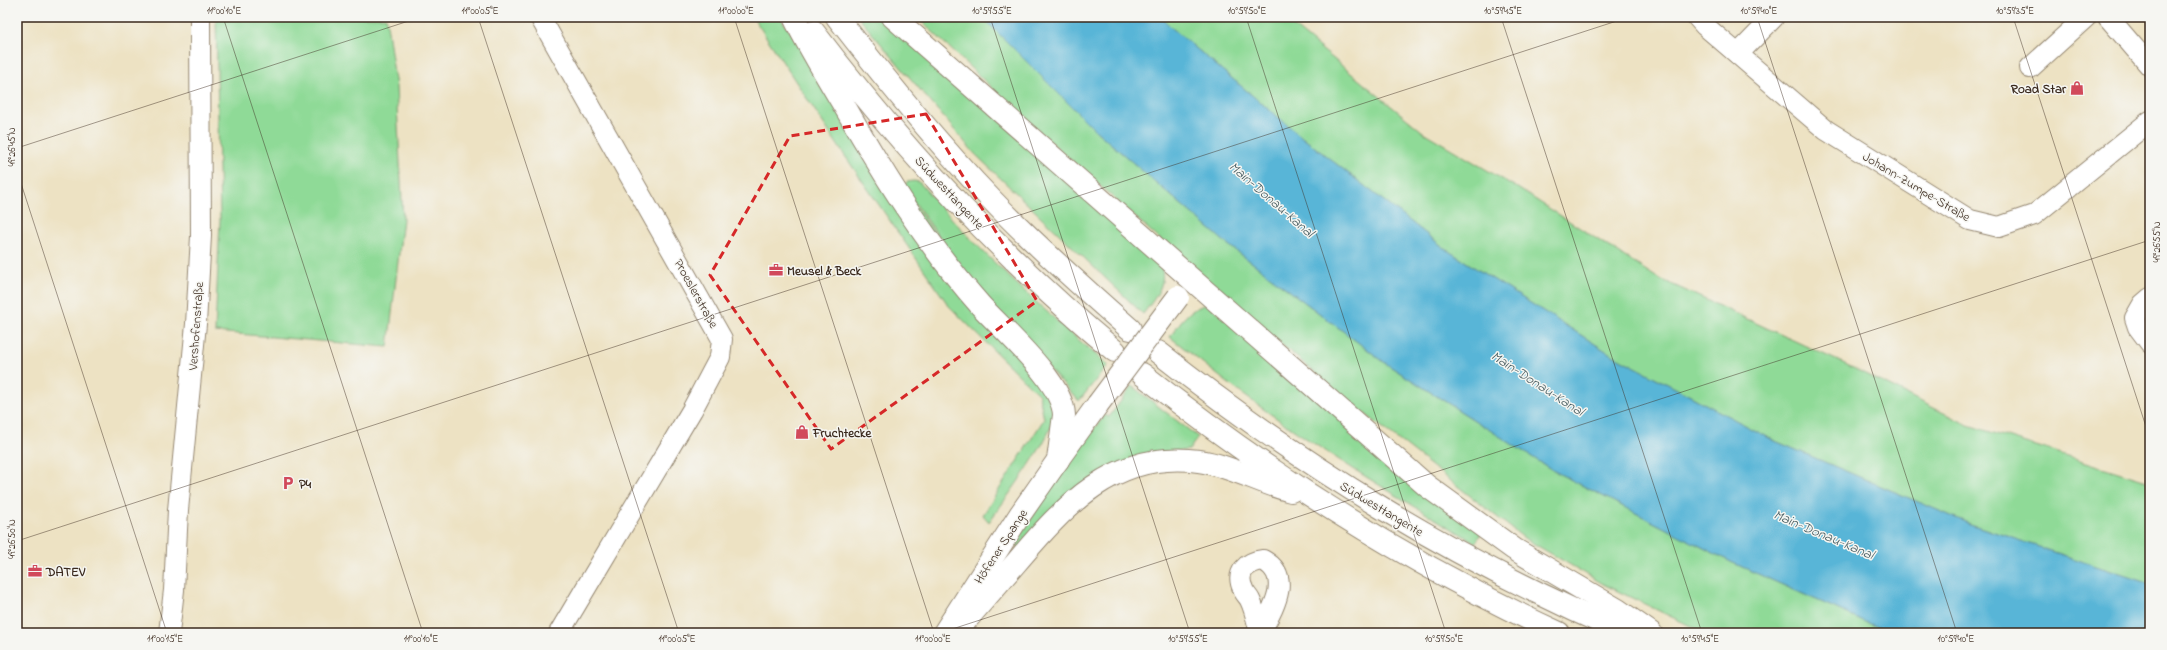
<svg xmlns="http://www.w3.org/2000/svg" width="2167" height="650" viewBox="0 0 2167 650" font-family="'Indie Flower',sans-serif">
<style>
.green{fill:#8fda97;stroke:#65825a}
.water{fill:#59b5d7;stroke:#4a707a}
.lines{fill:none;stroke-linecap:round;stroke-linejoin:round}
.minor-casing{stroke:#948670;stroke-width:22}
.major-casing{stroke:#948670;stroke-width:24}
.highway-casing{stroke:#948670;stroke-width:24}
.minor{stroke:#fff;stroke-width:20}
.major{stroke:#fff;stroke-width:22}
.highway{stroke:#fff;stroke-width:22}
.highway-bridge-casing{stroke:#948670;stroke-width:24;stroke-linecap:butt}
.highway-bridge{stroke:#fff;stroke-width:22}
.marked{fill:none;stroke:#d62828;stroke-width:3;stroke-dasharray:8 5;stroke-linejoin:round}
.ticks{fill:none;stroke:#3b2a1e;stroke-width:1;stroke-opacity:0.45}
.labels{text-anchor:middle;stroke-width:3;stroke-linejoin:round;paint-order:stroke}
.poi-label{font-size:13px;font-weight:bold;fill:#3b2a1e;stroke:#f6f6f2;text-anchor:start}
.street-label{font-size:13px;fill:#3b2a1e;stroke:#f6f6f2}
.water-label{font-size:14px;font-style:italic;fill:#465b5f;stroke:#f6f6f2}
.neatline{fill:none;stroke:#3b2a1e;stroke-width:1.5}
.ticks-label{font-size:10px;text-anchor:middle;fill:#3b2a1e}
</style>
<rect width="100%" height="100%" fill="#f6f6f2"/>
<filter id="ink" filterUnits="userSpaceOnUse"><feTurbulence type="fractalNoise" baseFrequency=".025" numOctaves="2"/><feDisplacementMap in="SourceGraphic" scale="8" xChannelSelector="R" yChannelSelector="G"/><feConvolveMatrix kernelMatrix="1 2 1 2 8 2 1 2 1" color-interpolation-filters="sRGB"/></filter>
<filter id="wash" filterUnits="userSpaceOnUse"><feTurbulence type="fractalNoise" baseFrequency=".012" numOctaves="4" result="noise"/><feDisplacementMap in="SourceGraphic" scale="16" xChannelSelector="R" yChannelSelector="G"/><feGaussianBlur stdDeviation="0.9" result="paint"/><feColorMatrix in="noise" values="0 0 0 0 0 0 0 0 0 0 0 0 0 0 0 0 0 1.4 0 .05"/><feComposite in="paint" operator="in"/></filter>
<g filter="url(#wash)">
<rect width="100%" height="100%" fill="#ede2c3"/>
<g class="green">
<polygon points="216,17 386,17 396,87 403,219 388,347 215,332 220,220"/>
<path d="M753 17H780L1036 375C1040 383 1054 405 1054 414 1055 435 1003 502 989 522L983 515 1044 419 1039 395 949 306 843 153Z"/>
<path d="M858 17H880L1010 129 1161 265C1167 285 1155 298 1143 314L975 154Z"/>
<polygon points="917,17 982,17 1095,130 1226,243 1388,365 1554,471 1731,562 1891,633 1705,633 1605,585 1524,538 1360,410 1221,294 1013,108"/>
<polygon points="1161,17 1282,17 1423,132 1519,189 1656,277 1847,365 1968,425 2150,482 2150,584 1970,524 1775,441 1609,353 1447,250 1303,138 1173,29"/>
<path d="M914 181 919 182C976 249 1041 308 1108 365L1079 401 985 301 903 186 907 182Z"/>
<path d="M1208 304 1481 533 1476 543C1396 496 1316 448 1241 393 1217 375 1193 355 1170 337 1180 322 1189 308 1208 304Z"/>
<polygon points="1132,386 1198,437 1189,450 1158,453 1021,548 1014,544 1072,457 1105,415 1109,417"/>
</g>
<polygon class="water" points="982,17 1161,17 1173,29 1303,138 1447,250 1609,353 1775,441 1970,524 2150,584 2150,633 1891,633 1731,562 1554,471 1388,365 1226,243 1095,130"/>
</g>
<g filter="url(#ink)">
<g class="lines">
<defs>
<g id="minor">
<polyline points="540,17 722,339 720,357 692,410 559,633"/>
<polyline points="1697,17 1705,26 1826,130 1970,220 1999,227 2034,215 2150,121"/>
<polyline points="2108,17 2150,66"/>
<polyline points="1738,54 1774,17"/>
<polyline points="2030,68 2086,17"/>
<polyline points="2150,298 2143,304 2135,318 2138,327 2150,343"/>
<path d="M1263 560C1294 577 1272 610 1260 633 1257 622 1255 610 1250 600 1248 596 1244 593 1243 589 1235 572 1247 562 1263 560Z"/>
<polyline points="169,633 174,590 178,510 196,324 201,236 200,17"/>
</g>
<polyline id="major" points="944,633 1021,513 1058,460"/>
<g id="highway">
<path d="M794 17C809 48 827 77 845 107 885 177 927 245 981 306 1004 331 1063 382 1064 415L1058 460"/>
<path d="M837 17C886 80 936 142 991 199 1035 245 1082 287 1130 329"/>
<polyline points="893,17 1427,486 1514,549 1618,610 1651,633"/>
<path d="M813 31C902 148 1002 257 1115 351"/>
<path d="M1158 352C1305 468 1452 558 1625 633"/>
<path d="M1142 374C1271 476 1409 564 1559 633"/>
<polyline points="1059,458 1098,404"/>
<path d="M955 633C975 610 995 587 1015 564 1064 506 1115 449 1199 461 1232 466 1260 483 1291 491"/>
</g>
</defs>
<use href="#minor" class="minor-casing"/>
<use href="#major" class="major-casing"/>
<use href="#highway" class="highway-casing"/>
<use href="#minor" class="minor"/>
<use href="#major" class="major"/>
<use href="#highway" class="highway"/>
<defs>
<polyline id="highway-bridge" points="1098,404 1178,297"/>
</defs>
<use href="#highway-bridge" class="highway-bridge-casing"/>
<use href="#highway-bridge" class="highway-bridge"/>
</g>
</g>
<path class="marked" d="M926 114 1037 301 831 449 710 275 790 136Z"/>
<path class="ticks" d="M223 17 423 633M478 17 679 633M734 17 934 633M990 17 1190 633M1246 17 1446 633M1501 17 1702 633M1757 17 1957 633M2013 17 2150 439M17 148 421 17M17 171 167 633M17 541 1629 17M940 633 2150 240M2147 633 2150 632"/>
<defs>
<symbol id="shop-bare" viewBox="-9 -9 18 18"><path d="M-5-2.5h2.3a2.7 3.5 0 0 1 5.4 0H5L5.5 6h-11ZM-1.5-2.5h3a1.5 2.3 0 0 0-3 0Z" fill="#d1495b" stroke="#f6f6f2" stroke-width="2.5" paint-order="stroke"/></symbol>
<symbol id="office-bare" viewBox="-9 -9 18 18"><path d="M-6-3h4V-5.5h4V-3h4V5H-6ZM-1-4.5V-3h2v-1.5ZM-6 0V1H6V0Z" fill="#d1495b" stroke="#f6f6f2" stroke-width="2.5" paint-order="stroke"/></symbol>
<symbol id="parking-bare" viewBox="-9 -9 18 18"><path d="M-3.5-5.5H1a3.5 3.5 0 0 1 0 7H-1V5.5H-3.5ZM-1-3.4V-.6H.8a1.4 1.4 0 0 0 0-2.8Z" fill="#d1495b" stroke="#f6f6f2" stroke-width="2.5" paint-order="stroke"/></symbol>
</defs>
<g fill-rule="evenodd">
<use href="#shop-bare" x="2067" y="78" width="20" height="20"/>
<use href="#office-bare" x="766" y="260" width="20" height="20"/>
<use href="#shop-bare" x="792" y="422" width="20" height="20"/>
<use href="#parking-bare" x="278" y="473" width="20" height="20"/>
<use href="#office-bare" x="25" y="561" width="20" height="20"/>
</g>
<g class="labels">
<g class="poi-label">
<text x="2066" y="93" text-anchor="end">Road Star</text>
<text x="787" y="275">Meusel &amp; Beck</text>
<text x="813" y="437">Fruchtecke</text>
<text x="299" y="488">P4</text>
<text x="46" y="576">DATEV</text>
</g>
<g class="street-label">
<text transform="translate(1917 186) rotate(31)" y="5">Johann-Zumpe-Straße</text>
<text transform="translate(950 192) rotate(47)" y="5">Südwesttangente</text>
<text transform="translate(697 293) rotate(61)" y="5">Proeslerstraße</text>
<text transform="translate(195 326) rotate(-86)" y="5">Vershofenstraße</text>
<text transform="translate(1382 508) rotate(31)" y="5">Südwesttangente</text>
<text transform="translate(1000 546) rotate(-57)" y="5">Höfener Spange</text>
</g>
<g class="water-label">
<text transform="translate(1272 199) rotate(41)" y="5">Main-Donau-Kanal</text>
<text transform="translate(1538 383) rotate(33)" y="5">Main-Donau-Kanal</text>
<text transform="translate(1824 534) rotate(23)" y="5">Main-Donau-Kanal</text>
</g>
</g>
<rect width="2167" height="650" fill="none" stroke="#f6f6f2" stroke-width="44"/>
<rect x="22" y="22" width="2123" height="606" class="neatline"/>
<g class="ticks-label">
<text x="224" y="14">11°00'10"E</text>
<text x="480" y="14">11°00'05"E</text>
<text x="736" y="14">11°00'00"E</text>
<text x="992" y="14">10°59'55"E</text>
<text x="1247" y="14">10°59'50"E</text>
<text x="1503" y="14">10°59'45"E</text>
<text x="1759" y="14">10°59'40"E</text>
<text x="2015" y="14">10°59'35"E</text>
<text transform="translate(11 147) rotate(-90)" y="4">49°26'45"N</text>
<text transform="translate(2156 242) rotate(-90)" y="4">49°26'55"N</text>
<text transform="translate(11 539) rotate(-90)" y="4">49°26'50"N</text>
<text x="165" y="642">11°00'15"E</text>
<text x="421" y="642">11°00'10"E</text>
<text x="677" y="642">11°00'05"E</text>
<text x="933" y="642">11°00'00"E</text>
<text x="1188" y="642">10°59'55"E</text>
<text x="1444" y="642">10°59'50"E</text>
<text x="1700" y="642">10°59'45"E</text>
<text x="1956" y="642">10°59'40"E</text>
</g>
</svg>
